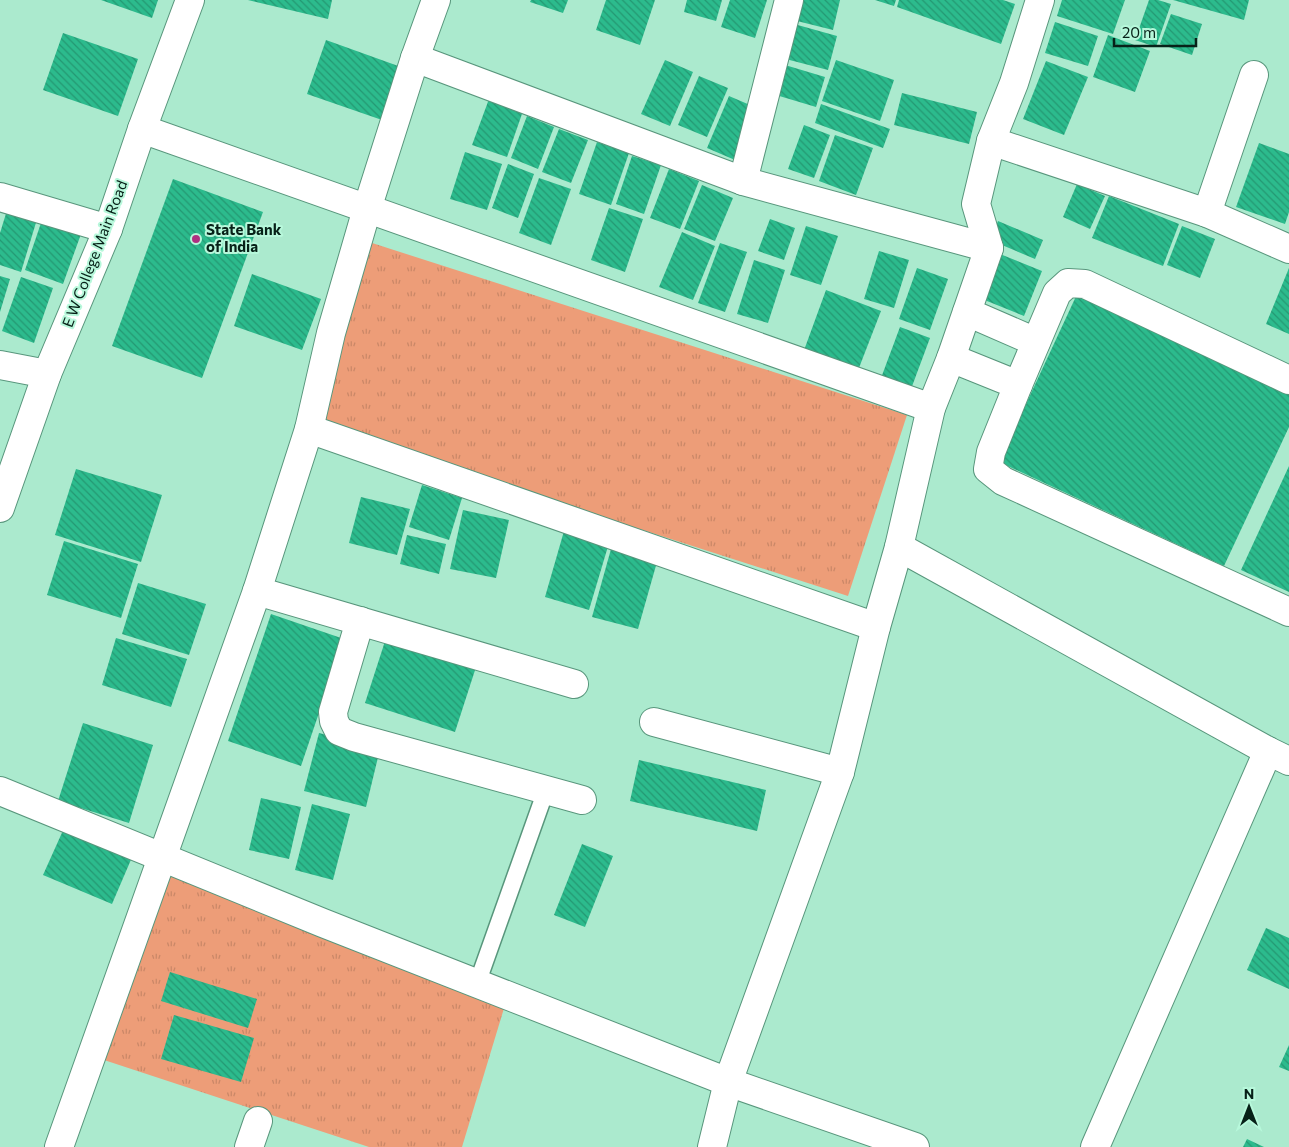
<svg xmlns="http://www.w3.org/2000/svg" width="1289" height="1147" viewBox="0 0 1289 1147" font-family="Commissioner,sans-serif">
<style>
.grass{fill:url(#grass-tufts)}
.building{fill:url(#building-back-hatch)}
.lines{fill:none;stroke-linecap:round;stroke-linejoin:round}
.service-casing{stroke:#58967c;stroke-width:19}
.minor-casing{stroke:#58967c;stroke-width:30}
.tertiary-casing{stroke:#58967c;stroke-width:30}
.service{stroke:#fff;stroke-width:16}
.minor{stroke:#fff;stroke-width:28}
.tertiary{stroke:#fff;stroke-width:28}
.poi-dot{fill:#ae3081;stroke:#b7f8db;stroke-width:2}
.labels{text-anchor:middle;stroke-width:4;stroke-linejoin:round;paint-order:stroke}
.poi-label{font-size:15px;font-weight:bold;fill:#072118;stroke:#b7f8db;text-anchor:start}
.street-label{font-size:15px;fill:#072118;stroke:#b7f8db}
</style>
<defs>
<pattern id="grass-tufts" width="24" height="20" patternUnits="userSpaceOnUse" patternTransform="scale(1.25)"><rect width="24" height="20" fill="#ed9d78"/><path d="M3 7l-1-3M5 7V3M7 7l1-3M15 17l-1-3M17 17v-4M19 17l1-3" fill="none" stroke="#ca8767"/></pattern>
<pattern id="building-back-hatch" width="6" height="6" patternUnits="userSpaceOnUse" patternTransform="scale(1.25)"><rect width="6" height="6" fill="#2cbb8d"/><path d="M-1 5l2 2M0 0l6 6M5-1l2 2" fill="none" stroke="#249872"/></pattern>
</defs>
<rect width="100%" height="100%" fill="#abeace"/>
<g class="grass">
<polygon points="369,242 907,415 848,596 310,423"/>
<polygon points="168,871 505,1005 462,1147 369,1147 104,1060"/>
</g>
<g class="building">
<polygon points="101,0 158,0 152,18"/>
<polygon points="248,0 332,0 328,19"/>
<polygon points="531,0 568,0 563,13 530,2"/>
<polygon points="606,0 655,0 640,45 596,30"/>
<polygon points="687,0 722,0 716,21 684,12"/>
<polygon points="730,0 767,0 755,38 721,27"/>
<polygon points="794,0 840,0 833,30 789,19"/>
<polygon points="875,0 896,0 894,6"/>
<polygon points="899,0 1003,0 1015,4 1001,44 897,7"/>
<polygon points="1062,0 1125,0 1113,34 1057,16"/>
<polygon points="1149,0 1158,0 1171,4 1156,47 1135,40"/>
<polygon points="1173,0 1249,0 1244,20"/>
<polygon points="1171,14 1202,24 1192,55 1160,44"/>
<polygon points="787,22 837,36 828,70 778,57"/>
<polygon points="1055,22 1098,36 1088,66 1045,53"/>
<polygon points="63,33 138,59 118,116 43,90"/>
<polygon points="1108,35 1150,51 1135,92 1093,77"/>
<polygon points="326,40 401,67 382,120 307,94"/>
<polygon points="665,60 693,72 670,126 641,114"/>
<polygon points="836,60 894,80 880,121 822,101"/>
<polygon points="1046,61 1088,77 1064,135 1023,119"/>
<polygon points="785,65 825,77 816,107 776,95"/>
<polygon points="699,76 728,88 707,137 678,125"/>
<polygon points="902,93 977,112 969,144 894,125"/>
<polygon points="729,96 757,108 735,160 707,148"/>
<polygon points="489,99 523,111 507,157 472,145"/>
<polygon points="821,104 890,129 883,148 815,123"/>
<polygon points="527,116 554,127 538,169 511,158"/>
<polygon points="804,125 830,135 814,178 788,169"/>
<polygon points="559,129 588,140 571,183 542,172"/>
<polygon points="835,135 873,148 856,195 819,181"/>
<polygon points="597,142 629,153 611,205 579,194"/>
<polygon points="1259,143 1289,154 1289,212 1285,224 1236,207"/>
<polygon points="465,152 502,164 487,210 450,199"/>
<polygon points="632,156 661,165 644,214 616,204"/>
<polygon points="508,164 534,174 518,218 492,208"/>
<polygon points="669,169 699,181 680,229 650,218"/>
<polygon points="539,178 571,189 551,245 519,233"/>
<polygon points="173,179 263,212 202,378 112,346"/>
<polygon points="1077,184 1105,196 1090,229 1063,217"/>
<polygon points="702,185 733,198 715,241 684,229"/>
<polygon points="1109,196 1179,224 1163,266 1092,238"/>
<polygon points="8,207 38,216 21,272 0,265 0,233"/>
<polygon points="609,208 643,219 625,272 591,260"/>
<polygon points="770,219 795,228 784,260 758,251"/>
<polygon points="42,220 81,234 63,284 25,270"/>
<polygon points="998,221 1043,240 1035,259 990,240"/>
<polygon points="806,226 838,236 821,285 790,275"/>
<polygon points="1182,226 1215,239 1200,278 1167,265"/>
<polygon points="682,232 715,246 693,300 659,287"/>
<polygon points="720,243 747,252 725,312 698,303"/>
<polygon points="879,251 909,260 894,308 864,299"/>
<polygon points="995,252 1042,271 1024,316 977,297"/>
<polygon points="754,260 785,270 768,323 737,314"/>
<polygon points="917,268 948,279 930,330 899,319"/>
<polygon points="1289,268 1289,334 1266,324"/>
<polygon points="252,274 321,299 302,350 234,326"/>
<polygon points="0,276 10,279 0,312"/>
<polygon points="21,277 53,288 34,343 2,331"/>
<polygon points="826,290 881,311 857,373 803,353"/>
<polygon points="1078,292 1289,389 1289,427 1224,566 999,462"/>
<polygon points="900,327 930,338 911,389 881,378"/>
<polygon points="1289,466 1289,592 1241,570"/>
<polygon points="76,469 162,495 141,562 55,535"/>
<polygon points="422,485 462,498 449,540 409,527"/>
<polygon points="361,497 410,509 397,555 349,543"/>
<polygon points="463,510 509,520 496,578 450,569"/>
<polygon points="564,531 609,543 589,610 545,597"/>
<polygon points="407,535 446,544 439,574 400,564"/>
<polygon points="64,541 138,564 121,618 47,595"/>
<polygon points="611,549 657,562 638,629 592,617"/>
<polygon points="138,583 206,604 189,655 122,634"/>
<polygon points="271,614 344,639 301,766 228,741"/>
<polygon points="387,635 477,664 455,732 365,703"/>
<polygon points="116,638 187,659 171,707 102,685"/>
<polygon points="83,723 153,745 129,823 58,801"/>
<polygon points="319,733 380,749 366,807 304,791"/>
<polygon points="639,760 766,790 757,831 630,801"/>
<polygon points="261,798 301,807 289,859 249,850"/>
<polygon points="312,804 350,814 333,880 295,870"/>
<polygon points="65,826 133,855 112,904 43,875"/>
<polygon points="582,844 613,856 585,927 554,915"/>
<polygon points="1266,928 1289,938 1289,989 1247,970"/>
<polygon points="170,972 257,999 248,1028 161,1001"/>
<polygon points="174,1015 254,1038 241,1082 161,1059"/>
<polygon points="1289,1045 1289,1071 1279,1067"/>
<polygon points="1247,1139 1264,1147 1243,1147"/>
</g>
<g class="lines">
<defs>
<polyline id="service" points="477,984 546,790"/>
<g id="minor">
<polyline points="415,58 743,181 989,248"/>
<polyline points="142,129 931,408"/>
<polyline points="991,141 1207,213 1289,249"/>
<polyline points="743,181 789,0"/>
<polyline points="0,197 108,229"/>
<polyline points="1207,213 1254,75"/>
<polyline points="967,312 1036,342"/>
<polyline points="951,358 1018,385 991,452 988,469 1003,481 1289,612"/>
<polyline points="0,365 47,374"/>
<polyline points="1018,385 1057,293 1068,283 1085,284 1289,380"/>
<polyline points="309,429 876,627"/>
<polyline points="899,547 1268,751 1289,761"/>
<polyline points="257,591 574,684"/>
<polyline points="360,621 333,712 334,721 339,731 354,737 582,800"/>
<polyline points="654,722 840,772"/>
<polyline points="0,791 323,923 728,1082 915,1147"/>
<polyline points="59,1147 257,591 309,429 331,333 367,209 415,58 436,0"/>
<polyline points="249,1147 258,1121"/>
<polyline points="1095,1147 1268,751"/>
</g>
<g id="tertiary">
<polyline points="0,508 47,374 108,229 142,129 190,0"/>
<polyline points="712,1147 728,1082 840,772 876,627 899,547 931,408 951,358 989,248 976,204 991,141 1014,83 1040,0"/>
</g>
</defs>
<use href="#service" class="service-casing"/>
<use href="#minor" class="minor-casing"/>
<use href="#tertiary" class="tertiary-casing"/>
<use href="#service" class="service"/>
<use href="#minor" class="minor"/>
<use href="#tertiary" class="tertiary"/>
</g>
<circle class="poi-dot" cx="196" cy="239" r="5"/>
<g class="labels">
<g class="poi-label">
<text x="206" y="235">State Bank<tspan x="206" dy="17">of India</tspan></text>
</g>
<g class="street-label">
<text transform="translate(95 254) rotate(-69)" y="5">E W College Main Road</text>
</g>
</g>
<g transform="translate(1249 1107)" stroke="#b7f8db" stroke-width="4" paint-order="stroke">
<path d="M0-4L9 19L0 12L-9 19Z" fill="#072118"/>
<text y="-8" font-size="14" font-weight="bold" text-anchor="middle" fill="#072118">N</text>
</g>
<path d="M1114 38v8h82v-8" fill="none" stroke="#072118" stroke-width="2.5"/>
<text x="1122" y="38" font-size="15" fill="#072118" stroke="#b7f8db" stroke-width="4" paint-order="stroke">20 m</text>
</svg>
